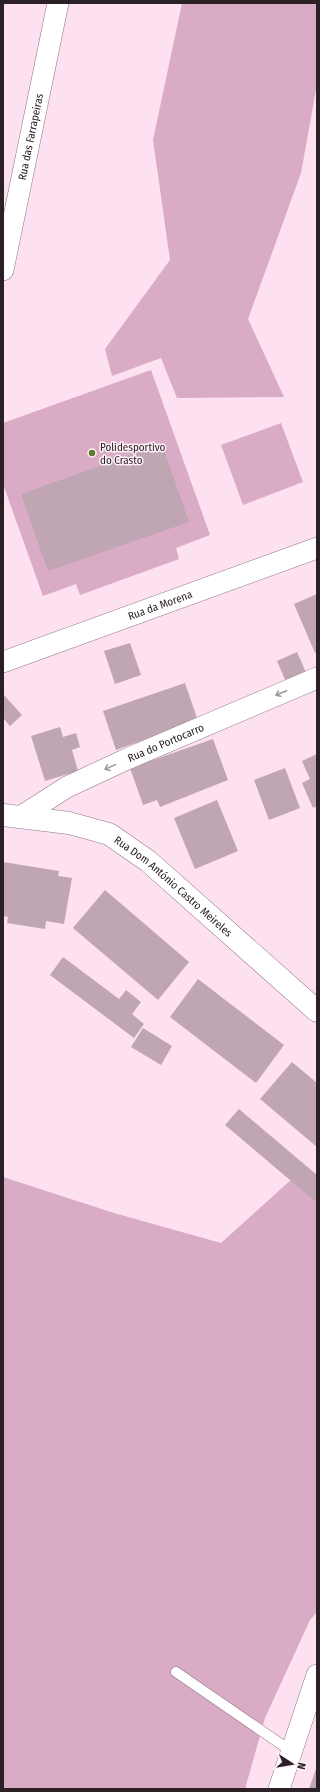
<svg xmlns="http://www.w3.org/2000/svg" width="320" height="1792" viewBox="0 0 320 1792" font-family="'Fira Sans Condensed',sans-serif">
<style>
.green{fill:#daabc5}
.building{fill:#c0a5b3}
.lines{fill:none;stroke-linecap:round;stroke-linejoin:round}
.lane-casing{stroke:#8f7684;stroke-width:11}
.street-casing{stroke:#8f7684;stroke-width:22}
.secondary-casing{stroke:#8f7684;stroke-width:23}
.lane{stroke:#fff;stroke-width:10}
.street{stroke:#fff;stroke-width:21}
.secondary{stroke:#fff;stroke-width:22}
.oneway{stroke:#9f9b9d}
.poi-dot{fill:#607b2e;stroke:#fff3f9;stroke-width:1.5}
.labels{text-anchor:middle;stroke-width:3;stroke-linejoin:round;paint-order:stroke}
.street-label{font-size:11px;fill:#2a2026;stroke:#fff3f9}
.poi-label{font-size:11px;fill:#2a2026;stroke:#fff3f9;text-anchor:start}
</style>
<rect width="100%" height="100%" fill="#fde1f0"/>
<g class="green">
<polygon points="182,3 317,3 317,84 301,173 248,319 284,397 177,398 161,358 112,376 105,349 170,260 153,140"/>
<polygon points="151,370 210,535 176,548 179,559 80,595 76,584 43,596 3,484 3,423"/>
<polygon points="281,423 303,482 243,505 221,445"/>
<polygon points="3,1177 114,1213 221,1243 293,1178 317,1200 317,1612 310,1620 265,1718 245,1789 3,1789"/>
</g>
<g class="building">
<polygon points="162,444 189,522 48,571 21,494"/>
<polygon points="317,594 317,652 315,653 294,604"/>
<polygon points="130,643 141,675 115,684 104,651"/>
<polygon points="297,652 307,675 287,684 277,661"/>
<polygon points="185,683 198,721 116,750 103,711"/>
<polygon points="3,694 22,715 10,726 3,718"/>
<polygon points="60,727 63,737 76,733 80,747 72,750 78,771 45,781 31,736"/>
<polygon points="213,739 228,780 160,807 157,800 143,805 130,768"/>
<polygon points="317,754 317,806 313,808 302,783 310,779 302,761"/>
<polygon points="285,768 300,808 269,820 254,780"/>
<polygon points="217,800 238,851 195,869 174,818"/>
<polygon points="3,862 59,871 58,876 72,878 64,924 46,921 45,929 7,923 8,917 3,916"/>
<polygon points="105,890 189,962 158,1000 73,928"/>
<polygon points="63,957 119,999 126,990 141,1002 132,1014 144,1024 134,1038 50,975"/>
<polygon points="198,979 284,1045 256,1083 170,1017"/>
<polygon points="143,1028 172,1046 161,1065 131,1047"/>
<polygon points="292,1062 317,1083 317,1147 260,1099"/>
<polygon points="239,1109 317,1175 317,1203 225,1125"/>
<polygon points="317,1766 317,1789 309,1789"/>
</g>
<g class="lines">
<defs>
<polyline id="lane" points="176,1672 291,1751"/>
<g id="street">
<path id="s1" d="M3 270 58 3"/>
<path id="s2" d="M3 662 317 548"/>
<path id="s3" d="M20 817 67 787 127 759 317 678"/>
<polyline points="279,1789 317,1675"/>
</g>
<g id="secondary">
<path id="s4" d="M3 815 69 823 109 834 148 861 317 1011"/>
</g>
</defs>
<use href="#lane" class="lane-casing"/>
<use href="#street" class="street-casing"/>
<use href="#secondary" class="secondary-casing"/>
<use href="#lane" class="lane"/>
<use href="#street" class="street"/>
<use href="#secondary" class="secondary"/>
</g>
<defs><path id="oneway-shaft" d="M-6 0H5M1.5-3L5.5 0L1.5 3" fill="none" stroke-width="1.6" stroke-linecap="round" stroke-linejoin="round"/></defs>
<g class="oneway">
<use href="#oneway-shaft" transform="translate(281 693) rotate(157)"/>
<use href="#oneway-shaft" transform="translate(110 767) rotate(155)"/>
</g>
<circle class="poi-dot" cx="92" cy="453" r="4"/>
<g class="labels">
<g class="street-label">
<text dy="4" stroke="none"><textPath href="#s1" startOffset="136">Rua das Farrapeiras</textPath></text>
<text dy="4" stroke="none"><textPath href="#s2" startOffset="167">Rua da Morena</textPath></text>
<text dy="4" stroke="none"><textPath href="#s3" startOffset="164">Rua do Portocarro</textPath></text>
<text dy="4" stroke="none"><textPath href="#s4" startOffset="191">Rua Dom António Castro Meireles</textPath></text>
</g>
<g class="poi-label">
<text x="100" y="451">Polidesportivo<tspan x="100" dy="13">do Crasto</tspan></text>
</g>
</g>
<rect width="320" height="1792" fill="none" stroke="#2a2026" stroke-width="8"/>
<g transform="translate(292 1764) rotate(102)" stroke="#fff3f9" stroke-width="3" paint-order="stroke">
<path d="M0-3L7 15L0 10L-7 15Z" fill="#2a2026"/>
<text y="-6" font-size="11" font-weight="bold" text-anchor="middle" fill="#2a2026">N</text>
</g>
</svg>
